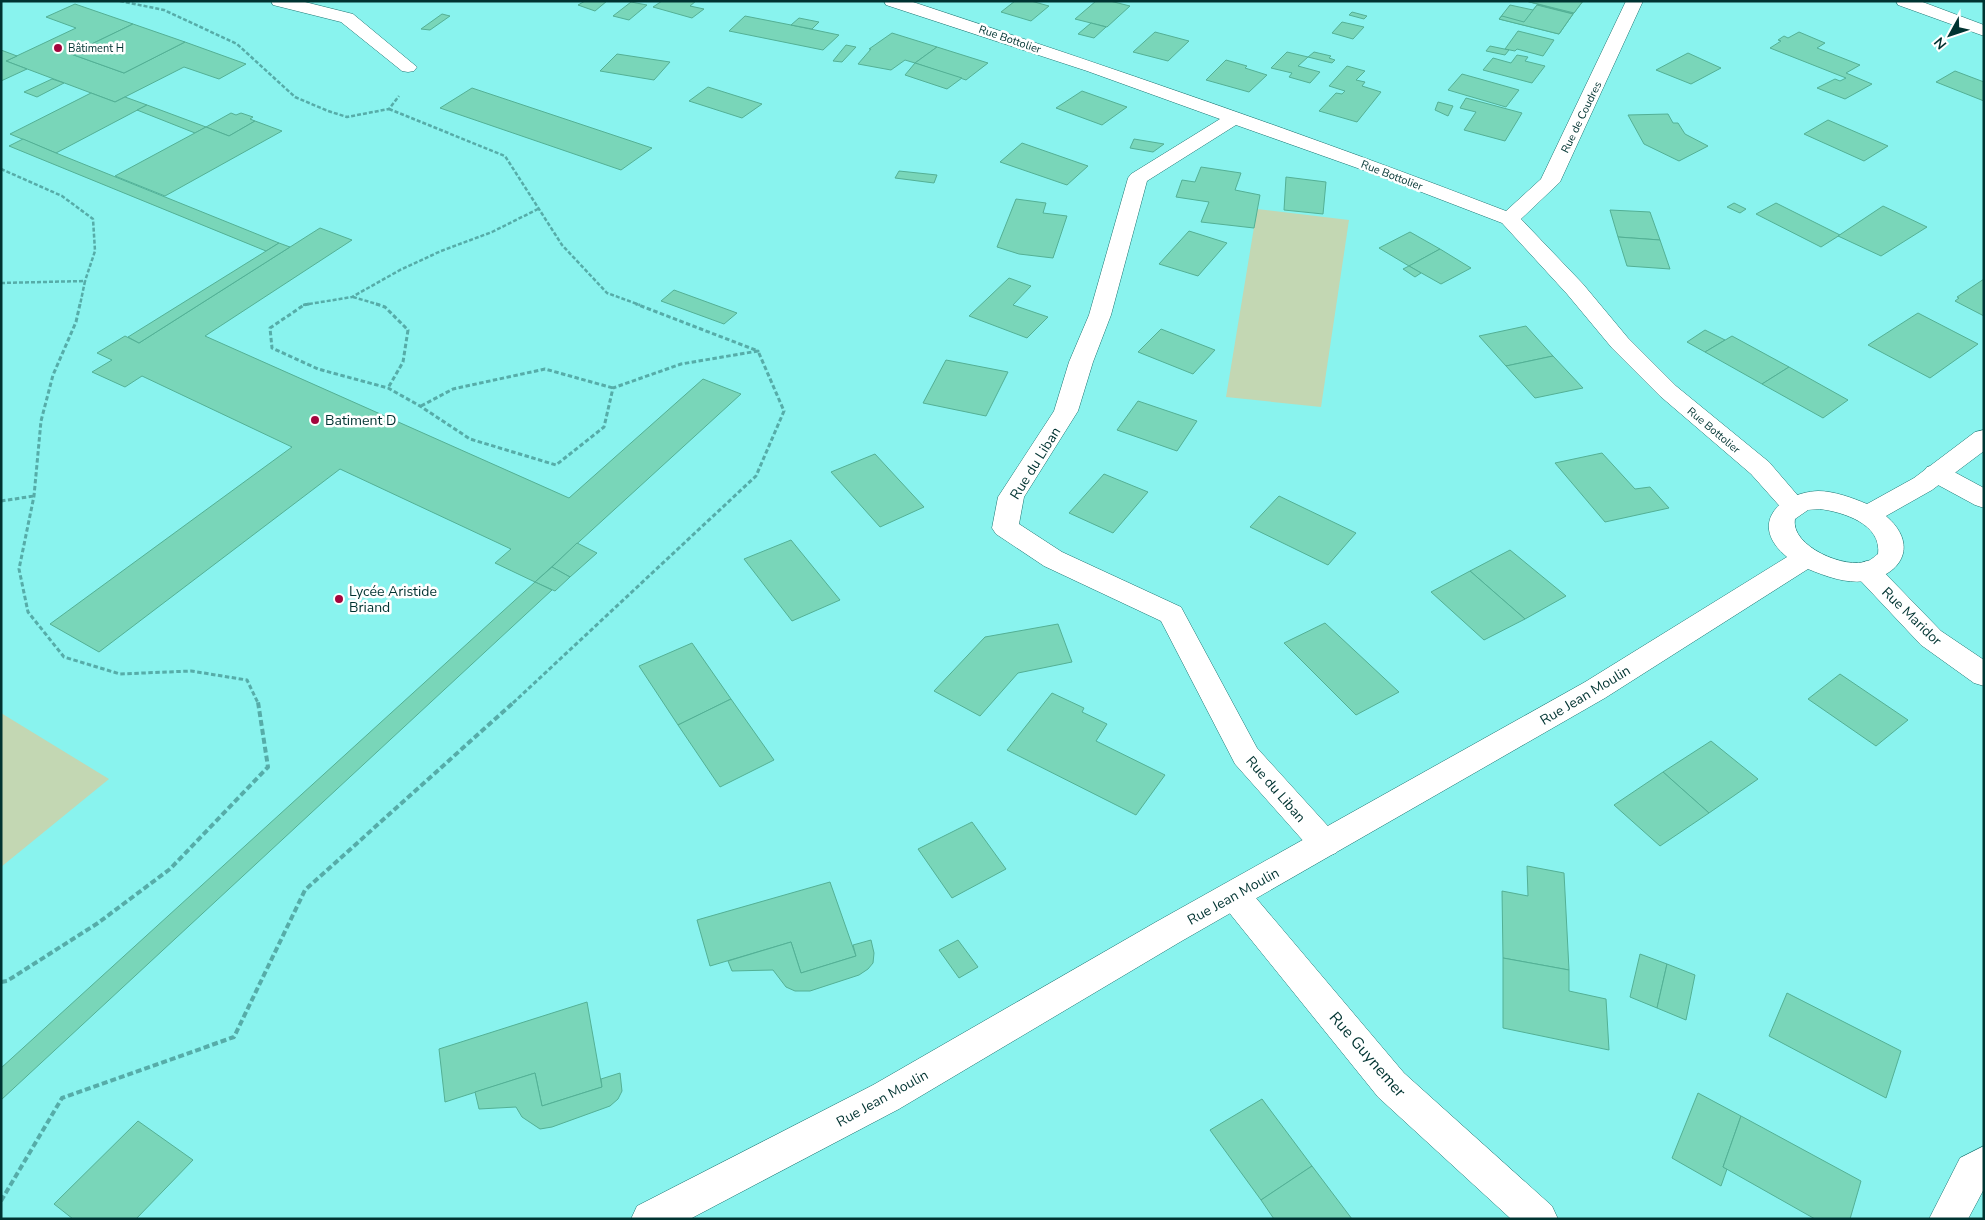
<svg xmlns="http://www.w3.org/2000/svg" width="1985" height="1220" viewBox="0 0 1985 1220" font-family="'Nunito Sans',sans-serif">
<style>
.green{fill:#c3d7b3}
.building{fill:#79d6b9;stroke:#53b095}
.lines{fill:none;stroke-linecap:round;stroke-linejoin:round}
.minor-casing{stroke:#1c7471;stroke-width:1}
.major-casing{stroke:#1c7471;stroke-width:1}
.path-far2{stroke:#56aca8;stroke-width:2.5;stroke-dasharray:4 2;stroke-linecap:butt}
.path-far1{stroke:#56aca8;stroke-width:3;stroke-dasharray:4.5 2.5;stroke-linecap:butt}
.path{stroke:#56aca8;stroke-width:4;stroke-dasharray:6 3;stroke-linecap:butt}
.minor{fill:#fff;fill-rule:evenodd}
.major{fill:#fff;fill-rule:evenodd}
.poi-dot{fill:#a3063d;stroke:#fff;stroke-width:2}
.labels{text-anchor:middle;stroke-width:5;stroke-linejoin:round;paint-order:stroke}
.far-street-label{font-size:11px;fill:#003331;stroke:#fff}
.far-poi-label{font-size:11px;fill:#003331;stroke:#fff;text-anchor:start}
.poi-label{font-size:14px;fill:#003331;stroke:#fff;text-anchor:start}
.street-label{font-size:14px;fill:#003331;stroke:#fff}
.near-street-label{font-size:16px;fill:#003331;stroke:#fff}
</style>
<rect width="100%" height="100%" fill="#89f3ee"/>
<g class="green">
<polygon points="1257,209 1349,220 1321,407 1226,397"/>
<polygon points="1,713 109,779 1,867"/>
</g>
<g class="building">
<polygon points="585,1 607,1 595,11 578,5"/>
<polygon points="662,1 696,1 690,6 704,9 692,18 653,7"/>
<polygon points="1015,1 1031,1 1049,6 1031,21 1001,12"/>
<polygon points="1096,1 1110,1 1130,6 1107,27 1075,19"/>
<polygon points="1526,1 1583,1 1573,14"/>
<polygon points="1526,1 1583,1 1574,13"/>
<polygon points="631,2 647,5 629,20 613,16"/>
<polygon points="75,4 133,24 71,54 124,73 185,42 246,64 219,79 184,67 115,102 6,61 76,28 46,17"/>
<polygon points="1510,5 1533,10 1537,5 1573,14 1559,34 1499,19"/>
<polygon points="1537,5 1573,14 1559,34 1499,19 1502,16 1524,22"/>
<polygon points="1352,12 1367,16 1364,19 1349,15"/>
<polygon points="442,14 450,16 430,30 421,29"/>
<polygon points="745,16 791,25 839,35 823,50 729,31"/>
<polygon points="799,18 819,22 812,29 791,25"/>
<polygon points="1342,22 1364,27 1353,39 1332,33"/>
<polygon points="1091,23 1106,27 1094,38 1078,34"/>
<polygon points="133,24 185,42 124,73 71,54"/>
<polygon points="1518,31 1554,40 1543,56 1517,49 1515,51 1505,49"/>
<polygon points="1155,32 1189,41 1168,61 1133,52"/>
<polygon points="1799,32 1825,43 1817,48 1860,65 1846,73 1872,84 1845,99 1817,88 1835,79 1840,81 1846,78 1770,48 1781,41 1778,40 1784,36 1788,38"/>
<polygon points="892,33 937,47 915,63 905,60 891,70 858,64 871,49 869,49"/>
<polygon points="846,45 856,47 842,62 833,61"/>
<polygon points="1490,46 1509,50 1505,55 1486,51"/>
<polygon points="937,47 988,63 966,80 915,63"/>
<polygon points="1,50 17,56 6,61 27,69 1,81"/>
<polygon points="1287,52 1308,57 1298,66 1320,72 1310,83 1289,77 1292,73 1271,68"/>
<polygon points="1314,52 1331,56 1329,58 1335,60 1332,63 1308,57"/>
<polygon points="1688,53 1721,68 1691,84 1656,70"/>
<polygon points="617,54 670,62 654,80 600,71"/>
<polygon points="1517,55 1528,57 1525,61 1545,66 1532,83 1483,70 1493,58 1511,63"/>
<polygon points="1226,60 1247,66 1245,68 1267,75 1249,92 1206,80"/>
<polygon points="915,63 962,78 947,89 905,75"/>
<polygon points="1347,66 1365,71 1356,80 1365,82 1362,86 1381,92 1357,122 1319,111 1336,93 1342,94 1345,91 1329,86"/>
<polygon points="1955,71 1984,82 1984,101 1936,82"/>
<polygon points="1462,74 1480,79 1519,90 1506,107 1448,90"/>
<polygon points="52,79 64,83 37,97 24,92"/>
<polygon points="708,87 762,104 742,118 689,101"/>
<polygon points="472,88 652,148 621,170 440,108"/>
<polygon points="1082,91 1127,107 1102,125 1056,108"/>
<polygon points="91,93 115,102 125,97 147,105 56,153 10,134"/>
<polygon points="1466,98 1522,113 1505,141 1464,130 1476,112 1460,108"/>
<polygon points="1438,102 1453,106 1448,116 1435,110"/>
<polygon points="147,105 206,127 195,133 137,110"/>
<polygon points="231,113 236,115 241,113 253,117 250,119 255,121 229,136 206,127"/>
<polygon points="1668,114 1673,123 1678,123 1685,134 1708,146 1679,161 1644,144 1628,115"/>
<polygon points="1828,120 1888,146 1864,161 1804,134"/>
<polygon points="255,121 282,131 165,196 115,176 206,127 229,136"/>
<polygon points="23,139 56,153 279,243 266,251 9,146"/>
<polygon points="1134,139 1164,144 1153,152 1130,148"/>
<polygon points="1022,143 1088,166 1067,185 1000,162"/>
<polygon points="1201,167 1241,173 1235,190 1260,195 1254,228 1201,222 1209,202 1176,197 1182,180 1195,182"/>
<polygon points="899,171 937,175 934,183 895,178"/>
<polygon points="1286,177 1326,182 1323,214 1284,210"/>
<polygon points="1016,199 1046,203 1043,213 1067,216 1053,258 1019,254 997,247"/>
<polygon points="1734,203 1746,209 1740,213 1727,207"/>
<polygon points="1776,203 1840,235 1821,247 1756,214"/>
<polygon points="1883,206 1927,227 1881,256 1838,236"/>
<polygon points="1610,210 1650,212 1660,240 1618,237"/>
<polygon points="320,228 352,240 205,336 569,498 703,379 741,394 535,582 495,563 511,549 340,469 99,652 50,624 292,447 142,376 125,387 92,372 112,360 97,353 125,336 139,343"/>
<polygon points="1189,231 1227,243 1198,276 1159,264"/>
<polygon points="1410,232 1440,249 1409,266 1379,248"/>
<polygon points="1618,237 1660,240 1670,269 1627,266"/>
<polygon points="279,243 290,247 139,343 128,337"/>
<polygon points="1440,249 1471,268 1441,284 1409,266"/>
<polygon points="1409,266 1421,273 1415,277 1403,269"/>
<polygon points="1009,278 1031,286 1013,305 1048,317 1027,338 969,316"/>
<polygon points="1984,279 1984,316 1955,301 1959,298 1957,297"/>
<polygon points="674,290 737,313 724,324 661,301"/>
<polygon points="1918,313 1978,344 1930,378 1868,345"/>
<polygon points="1526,326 1553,356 1506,366 1479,336"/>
<polygon points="1161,329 1215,350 1193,374 1138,352"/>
<polygon points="1705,330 1725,340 1705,352 1687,342"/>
<polygon points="1732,336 1789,367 1762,384 1705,352"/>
<polygon points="1553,356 1583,388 1535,398 1506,366"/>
<polygon points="946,360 1008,372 986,416 923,403"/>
<polygon points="1789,367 1848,400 1823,418 1762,384"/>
<polygon points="1138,401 1197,421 1177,451 1117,430"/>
<polygon points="1602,453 1635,489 1650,487 1669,508 1605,522 1555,463"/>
<polygon points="875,454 924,507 880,527 831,472"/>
<polygon points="1104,474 1148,492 1113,533 1069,513"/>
<polygon points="1279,496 1356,533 1328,565 1250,527"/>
<polygon points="791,540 840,600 792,621 744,559"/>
<polygon points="577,543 597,553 570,577 552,567"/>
<polygon points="1510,550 1566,596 1525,619 1470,571"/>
<polygon points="552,567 570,577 555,591 535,582"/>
<polygon points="1470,571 1525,619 1484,640 1431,592"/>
<polygon points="535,582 552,590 1,1100 1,1068"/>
<polygon points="1325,623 1399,692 1356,715 1284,643"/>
<polygon points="1058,624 1072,662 1018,673 980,716 934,691 985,637"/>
<polygon points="692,643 731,699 678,725 639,666"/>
<polygon points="1840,674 1908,720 1876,746 1808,699"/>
<polygon points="1052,693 1084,708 1082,712 1107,724 1096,741 1165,775 1136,815 1007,750"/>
<polygon points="731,699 774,760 720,787 678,725"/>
<polygon points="1711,741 1758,779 1709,813 1663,772"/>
<polygon points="1663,772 1709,813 1660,846 1614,805"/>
<polygon points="972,822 1006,869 952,898 918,849"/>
<polygon points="1527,866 1564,873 1569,970 1503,958 1502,891 1528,896"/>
<polygon points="830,882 856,956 801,973 791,942 710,966 697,920"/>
<polygon points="871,940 874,953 873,963 868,969 859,975 810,991 795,991 786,987 773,970 732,971 728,961 791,942 801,973 856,956 853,945"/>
<polygon points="958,940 978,967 959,978 939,950"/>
<polygon points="1640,954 1667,964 1657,1008 1630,997"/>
<polygon points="1503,958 1569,970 1569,991 1606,999 1609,1050 1503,1028"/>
<polygon points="1667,964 1695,975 1686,1020 1657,1008"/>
<polygon points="1787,993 1901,1051 1886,1098 1769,1036"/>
<polygon points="587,1002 602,1087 542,1106 535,1073 445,1102 439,1049"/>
<polygon points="535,1073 542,1106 602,1087 601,1079 620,1073 622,1091 618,1099 610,1106 552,1127 540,1129 522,1117 516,1107 479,1109 475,1092"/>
<polygon points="1698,1093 1741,1116 1723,1167 1727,1169 1721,1186 1672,1158"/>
<polygon points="1262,1099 1312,1166 1261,1200 1210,1130"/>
<polygon points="1741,1116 1861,1181 1850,1219 1815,1219 1723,1167"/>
<polygon points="138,1121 193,1160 136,1219 73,1219 54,1204"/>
<polygon points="1312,1166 1352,1219 1274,1219 1261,1200"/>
</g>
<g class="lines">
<defs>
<g id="minor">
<polygon points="271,1 301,1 353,14 417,67 414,71 408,72 402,71 341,22 273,5"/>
<path d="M884 1H910C1110 67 1309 135 1506 211L1541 179 1626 1H1643L1560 182 1521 219 1583 284 1628 338 1676 386 1769 462 1806 505 1802 511 1793 514 1784 511 1751 474 1660 396 1612 348 1567 294 1502 223 1377 175 1236 125 1147 181 1111 315 1093 362 1078 411 1024 497 1019 524 1062 552 1181 607 1257 748 1336 835 1341 844 1336 853 1325 857 1314 853 1235 764 1161 621 1044 566 996 534 992 528 998 497 1054 411 1069 362 1089 315 1128 178 1131 174 1220 119 1087 71 886 5Z"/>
<polygon points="1896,1 1920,1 1984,25 1984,36 1898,5"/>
<polygon points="1936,465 1945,467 1984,488 1984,508 1975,505 1927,479 1923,473 1927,467"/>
<polygon points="1867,561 1876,564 1941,631 1984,660 1984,686 1974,683 1921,645 1858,578 1854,571 1858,564"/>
<polygon points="1234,881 1245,885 1404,1073 1552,1206 1558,1219 1511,1219 1378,1097 1223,905 1218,895 1223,885"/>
<polygon points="1984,1146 1984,1189 1968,1219 1929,1219 1960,1158"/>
</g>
<path id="major" d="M1984 430V451L1932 490 1886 516C1918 543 1904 575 1865 581 1846 584 1825 576 1808 569L1605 698 1180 942 899 1109 690 1219H631L637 1206 873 1085 1156 922 1585 682 1787 557C1748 525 1778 493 1818 491 1834 491 1853 498 1867 504L1914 478 1975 432ZM1820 509C1843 512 1882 524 1878 554 1875 556 1871 560 1868 561 1846 570 1790 546 1795 519L1808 510Z"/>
</defs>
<use href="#minor" class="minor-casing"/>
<use href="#major" class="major-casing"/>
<g class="path-far2">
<polyline points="120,1 164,10 237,44 295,97 328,111 347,117 389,109 399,96"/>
<polyline points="389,109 505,156 562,245 607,293 640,305"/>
<polyline points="1,169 62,196 93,219 95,251 85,281"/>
<polyline points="1,283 85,281 80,305"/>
<polyline points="353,297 380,305"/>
<polyline points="303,305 352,297 400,270 441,251 492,232 538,209"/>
</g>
<g class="path-far1">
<polyline points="80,304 76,322 53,375 41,421 34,496 19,569 28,612 64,657 120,674 191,671 247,680 258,703"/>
<polyline points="309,304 304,305 270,328 272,348 318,369 388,388 420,406 470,439 556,465 604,427 613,388 681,364 758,351 636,304"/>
<polyline points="376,304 385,307 408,330 403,362 388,388"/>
<polyline points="421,406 453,389 545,369 613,388"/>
<polyline points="1,501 34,496"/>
<polyline points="513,703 756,476 784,411 758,351"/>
</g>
<g class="path">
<polyline points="1,982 7,981 98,923 170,869 268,767 258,702"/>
<polyline points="1,1201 62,1098 234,1037 305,890 514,702"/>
</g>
<use href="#minor" class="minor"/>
<use href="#major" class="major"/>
</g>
<g class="poi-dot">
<circle cx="58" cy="48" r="5"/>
<circle cx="315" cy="420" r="5"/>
<circle cx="339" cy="599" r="5"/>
</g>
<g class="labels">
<g class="far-street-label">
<text transform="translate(1010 39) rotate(19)" y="4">Rue Bottolier</text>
<text transform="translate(1581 117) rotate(-64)" y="4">Rue de Coudres</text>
<text transform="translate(1392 175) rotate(21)" y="4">Rue Bottolier</text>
<text transform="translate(1714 430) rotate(40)" y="4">Rue Bottolier</text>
</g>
<g class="far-poi-label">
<text x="68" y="52">Bâtiment H</text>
</g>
<g class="poi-label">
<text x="325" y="425">Batiment D</text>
<text x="349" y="596">Lycée Aristide<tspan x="349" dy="16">Briand</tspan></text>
</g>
<g class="street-label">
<text transform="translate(1035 463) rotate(-58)" y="5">Rue du Liban</text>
<text transform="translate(1912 616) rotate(44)" y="5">Rue Maridor</text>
<text transform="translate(1585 695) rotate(-31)" y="5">Rue Jean Moulin</text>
<text transform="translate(1276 789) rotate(49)" y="5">Rue du Liban</text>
<text transform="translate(1233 896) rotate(-29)" y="5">Rue Jean Moulin</text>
<text transform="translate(882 1098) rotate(-29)" y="5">Rue Jean Moulin</text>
</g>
<g class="near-street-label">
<text transform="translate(1368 1054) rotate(49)" y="6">Rue Guynemer</text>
</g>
</g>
<rect width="1985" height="1220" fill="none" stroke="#003331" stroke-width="5"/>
<g transform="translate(1950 35) rotate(230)" stroke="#ffffff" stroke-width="4" paint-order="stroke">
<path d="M0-4L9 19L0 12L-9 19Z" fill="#003331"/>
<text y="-8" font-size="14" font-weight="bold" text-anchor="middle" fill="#003331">N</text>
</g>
</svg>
